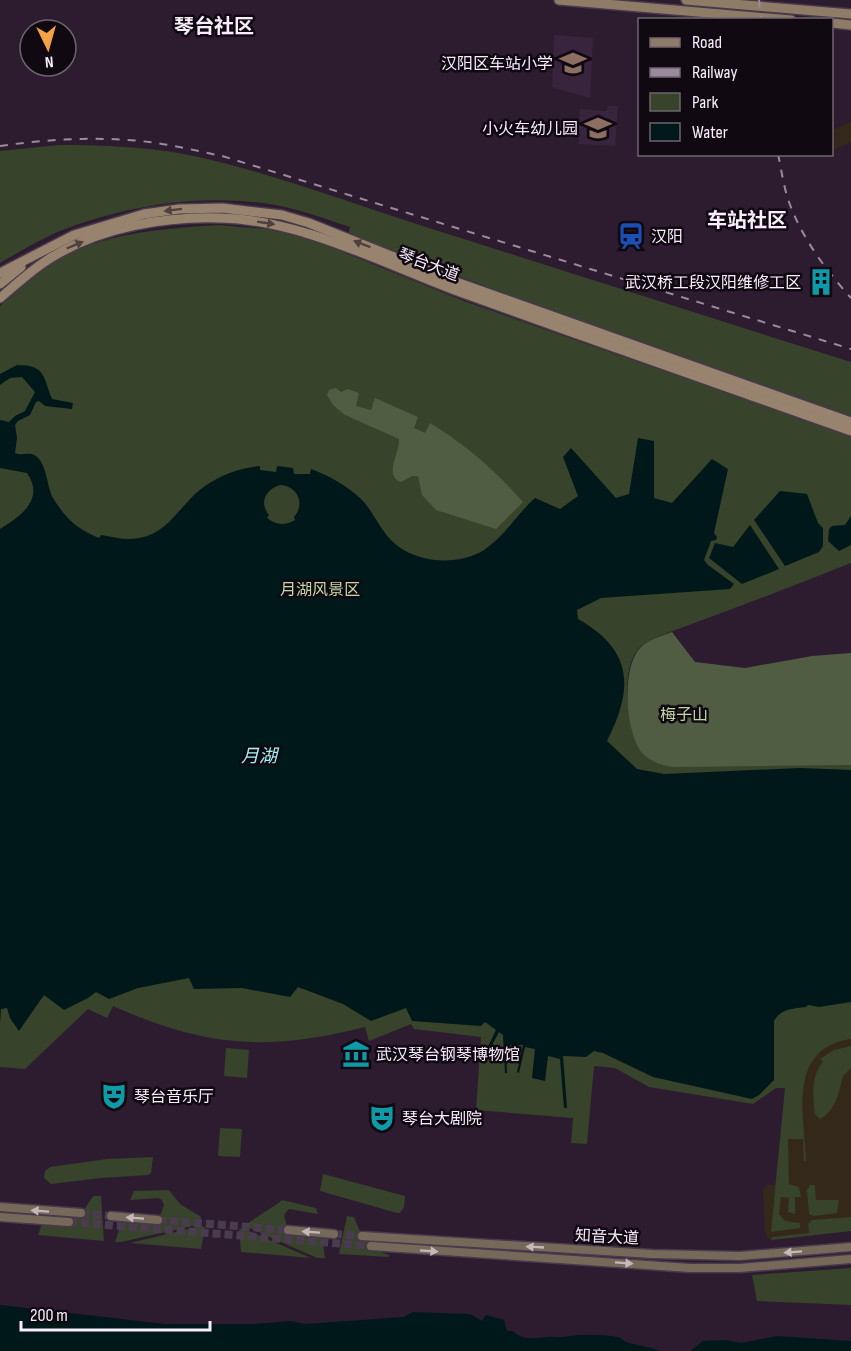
<svg xmlns="http://www.w3.org/2000/svg" width="851" height="1351" viewBox="0 0 851 1351" font-family="'Sofia Sans Condensed','Noto Sans SC',sans-serif">
<style>
.commercial{fill:#332819}
.built{fill:#39243e}
.green{fill:#37432a}
.forest{fill:#505d42}
.water{fill:#001819;fill-rule:evenodd}
.lines{fill:none;stroke-linecap:round;stroke-linejoin:round}
.secondary-tunnel{stroke:#4b3b4e;stroke-width:8;stroke-dasharray:8 4;stroke-linecap:butt}
.secondary-casing{stroke:#49394c;stroke-width:11}
.primary-casing{stroke:#49394c;stroke-width:12}
.trunk-casing{stroke:#49394c;stroke-width:12}
.secondary{stroke:#776959;stroke-width:8}
.primary{stroke:#8e7c67;stroke-width:9}
.trunk{stroke:#98846e;stroke-width:9}
.rail{stroke:#998b9c;stroke-width:2;stroke-dasharray:8 8;stroke-linecap:butt}
.oneway{fill:#4e403b}
.oneway2{fill:#c4b8ba}
.labels{text-anchor:middle;stroke-width:5;stroke-linejoin:round;paint-order:stroke}
.poi-label{font-size:16px;fill:#f8edfb;stroke:#110912;text-anchor:start}
.street-label{font-size:16px;fill:#f8edfb;stroke:#110912}
.park-label{font-size:16px;fill:#c0d9a5;stroke:#110912}
.water-label{font-size:18px;font-style:italic;fill:#a5f0f3;stroke:#110912}
.quarter-label{font-size:20px;font-weight:bold;fill:#f8edfb;stroke:#110912}
</style>
<rect width="100%" height="100%" fill="#2d1c30"/>
<g class="commercial">
<polygon points="851,122 851,142 832,151 832,130"/>
<polygon points="851,1021 851,1231 770,1240 765,1232 763,1189 768,1185 775,1185 790,1046"/>
</g>
<g class="built">
<polygon points="554,35 593,38 590,98 552,87"/>
<polygon points="608,106 618,106 615,146 578,144 580,109 606,111"/>
</g>
<g class="green">
<path d="M59 145C107 145 156 147 203 158 281 176 356 205 432 229 572 273 711 318 851 362V418L593 326 348 235 350 227C326 219 301 210 276 205 206 193 131 204 65 229 42 238 21 251 0 263V151Z"/>
<path d="M218 225 266 229 311 239 461 300 851 436V563C800 583 749 603 697 622 684 627 648 639 639 648 625 664 626 695 629 714 633 734 644 758 663 765H851V1039C787 1048 804 1114 806 1161H804L803 1139H788L789 1184 799 1187 801 1197H795V1214L788 1212 789 1198 781 1197 779 1214 785 1221 800 1223V1228L771 1232 785 1088H776L753 1104 649 1087 615 1068 594 1066 587 1144 571 1143 573 1118 476 1110 481 1037 414 1029 411 1024 369 1041 365 1027C267 1052 205 1047 113 1006L107 1018 88 1009 25 1069 0 1067V306C15 293 30 278 46 267 95 233 160 229 218 225Z"/>
<path d="M851 1046V1068L843 1076C839 1091 836 1111 820 1119L815 1114C813 1096 810 1078 823 1062L820 1059 834 1050Z"/>
<polygon points="226,1048 249,1050 247,1078 224,1076"/>
<polygon points="220,1128 242,1129 240,1157 218,1156"/>
<polygon points="153,1157 151,1173 148,1175 101,1178 51,1184 44,1178 45,1171 50,1167 107,1159"/>
<polygon points="323,1174 405,1196 404,1207 400,1213 397,1213 320,1191"/>
<polygon points="810,1185 815,1185 816,1200 839,1200 837,1213 814,1216 809,1214 807,1190"/>
<polygon points="169,1190 180,1204 201,1217 201,1224 121,1242 115,1242 122,1221 158,1221 164,1205 162,1200 159,1198 130,1200 134,1191"/>
<path d="M93 1196H101L104 1241 38 1235 42 1224C71 1222 77 1223 93 1196Z"/>
<path d="M282 1200 316 1208 318 1214 289 1209 284 1215 288 1230 322 1237 325 1258H317L245 1226C249 1221 273 1208 282 1200Z"/>
<path d="M347 1216 354 1217C362 1237 368 1249 389 1255V1257L339 1254Z"/>
<polygon points="851,1217 851,1231 771,1240 773,1237 809,1233 808,1224 812,1220"/>
<polygon points="200,1226 205,1227 201,1249 130,1243"/>
<polygon points="239,1229 244,1229 311,1258 241,1252"/>
<polygon points="851,1268 851,1305 757,1301 752,1275"/>
</g>
<g class="forest">
<path d="M336 388 341 392 348 389 359 393 356 406 371 410 375 398 418 417 414 428 425 433 430 423C466 445 495 470 523 502L496 529 436 510 422 495 418 476H412L401 482C383 476 400 453 399 439L345 415 333 405 327 395 329 390Z"/>
<path d="M672 632 695 662 745 668 812 656 851 653V765L672 767C661 765 651 762 643 754 625 734 621 668 640 648 647 640 662 636 672 632Z"/>
</g>
<g class="water">
<path d="M17 365C46 365 43 377 52 399L73 403 72 409 45 406 39 401 36 402 30 415 18 421 15 425 17 438 15 453C21 456 28 452 34 455 47 461 47 488 53 498 67 520 76 528 99 538L101 535C114 537 126 541 139 538 164 534 176 513 193 496 210 479 236 468 260 466V470L276 472 277 466 293 468 294 474H310L311 469C330 476 346 485 361 499 373 511 379 528 391 540 413 563 457 567 484 550 505 536 517 514 535 498L560 509 578 496 563 457 571 448 616 498 629 494 638 438 654 441V498L672 503 712 459 728 469 714 533 717 537 716 540 711 541 704 560 708 565 734 584 730 589 601 598 577 610 578 619C633 650 634 688 607 741L637 769 664 774 800 768 851 770V1002L819 1007 808 1005 806 1007C793 1009 781 1008 774 1021V1080L759 1095 752 1099 653 1077 603 1053 594 1051 586 1057 563 1056 567 1108H564L560 1059 548 1056 545 1081 532 1078 535 1049 525 1047 519 1073 517 1072 523 1045H506L507 1073H505L503 1035 499 1032 485 1058 483 1057 496 1030 485 1022 481 1026 412 1021 406 1008 371 1021 343 1004 298 987 290 997 242 988 194 989 189 978 138 988 109 999 96 992 88 998 64 1010 44 995 19 1031 10 1018 7 1008 1 1009 0 1024V529C21 516 45 499 27 473L0 468V420L9 422 15 416 25 411 35 392 22 377 10 378 0 385V374ZM280 485C297 486 306 503 294 517L295 520C285 526 276 525 267 518L269 515C259 503 265 490 280 485Z"/>
<polygon points="780,491 807,494 818,523 823,528 823,546 819,552 785,566 754,520"/>
<polygon points="851,516 851,545 839,551 828,541 829,529 832,526 845,525"/>
<polygon points="750,525 779,569 742,584 709,558 715,543 733,547"/>
<path d="M0 1305 165 1324H255L290 1321 305 1324 404 1317 413 1312 470 1314 482 1321 486 1315 504 1320 507 1331H513C521 1341 537 1338 548 1337 553 1336 557 1338 562 1337 581 1334 599 1334 618 1337 622 1338 624 1342 629 1343 640 1346 650 1347 661 1351H0Z"/>
<polygon points="777,1336 851,1341 851,1351 690,1351 703,1341 724,1340 741,1343"/>
</g>
<g class="lines">
<g class="secondary-tunnel">
<polyline points="81,1213 111,1216"/>
<polyline points="158,1220 288,1230"/>
<polyline points="69,1222 371,1246"/>
<polyline points="334,1234 362,1236"/>
</g>
<defs>
<g id="secondary">
<polyline points="0,1207 81,1213"/>
<polyline points="111,1216 158,1220"/>
<polyline points="0,1217 69,1222"/>
<polyline points="288,1230 334,1234"/>
<polyline points="362,1236 652,1254 740,1256 851,1247"/>
<polyline points="371,1246 690,1268 740,1268 851,1259"/>
</g>
<g id="primary">
<polyline points="559,0 791,20"/>
<polyline points="686,0 851,14"/>
<polyline points="832,23 851,25"/>
</g>
<g id="trunk">
<polyline points="0,273 74,235 144,214 179,209 222,208 282,215 309,223 459,283 851,422"/>
<polyline points="0,284 21,267"/>
<path d="M0 298C17 284 34 267 54 256 102 227 166 216 221 218 302 220 384 264 460 292 590 339 720 385 851 431"/>
</g>
</defs>
<use href="#secondary" class="secondary-casing"/>
<use href="#primary" class="primary-casing"/>
<use href="#trunk" class="trunk-casing"/>
<use href="#secondary" class="secondary"/>
<use href="#primary" class="primary"/>
<use href="#trunk" class="trunk"/>
<g class="rail">
<polyline points="759,0 761,20"/>
<path d="M0 146C48 139 100 136 149 142 173 145 198 151 222 156L851 349"/>
<path d="M778 154C781 168 783 182 787 196 799 234 824 268 851 298"/>
</g>
</g>
<defs><path id="oneway-solid" d="M-6-.8H1V-3.2L6.5 0L1 3.2V.8H-6Z" transform="scale(1.5)"/></defs>
<g class="oneway">
<use href="#oneway-solid" transform="translate(173 210) rotate(173)"/>
<use href="#oneway-solid" transform="translate(266 223) rotate(9)"/>
<use href="#oneway-solid" transform="translate(362 244) rotate(-159)"/>
<use href="#oneway-solid" transform="translate(75 245) rotate(-23)"/>
</g>
<g class="oneway2">
<use href="#oneway-solid" transform="translate(40 1211) rotate(-176)"/>
<use href="#oneway-solid" transform="translate(135 1218) rotate(-176)"/>
<use href="#oneway-solid" transform="translate(311 1232) rotate(-176)"/>
<use href="#oneway-solid" transform="translate(535 1247) rotate(-177)"/>
<use href="#oneway-solid" transform="translate(429 1251) rotate(4)"/>
<use href="#oneway-solid" transform="translate(793 1252) rotate(176)"/>
<use href="#oneway-solid" transform="translate(624 1263) rotate(4)"/>
</g>
<defs>
<symbol id="school-bare" viewBox="-9 -9 18 18"><path d="M0-5L7-2L0 1L-7-2ZM-4 1L0 2.5L4 1V4Q0 6-4 4Z" fill="#8d6e63" stroke="#110912" stroke-width="2.5" paint-order="stroke"/></symbol>
<symbol id="station-bare" viewBox="-9 -9 18 18"><path d="M-3-6H3Q5-6 5-4V2Q5 4 3 4L4.5 6H3L1.5 4h-3L-3 6H-4.5L-3 4Q-5 4-5 2V-4Q-5-6-3-6ZM-3.5-4v3h7v-3ZM-3.5 1v1.5H-2V1ZM2 1v1.5H3.5V1Z" fill="#1a4fb4" stroke="#110912" stroke-width="2.5" paint-order="stroke"/></symbol>
<symbol id="building-bare" viewBox="-9 -9 18 18"><path d="M-4-6H4V6H1V3H-1V6H-4ZM-2.5-4.3h1.7v1.8h-1.7ZM.8-4.3h1.7v1.8H.8ZM-2.5-1h1.7V.8h-1.7ZM.8-1h1.7V.8H.8Z" fill="#0f9aa8" stroke="#110912" stroke-width="2.5" paint-order="stroke"/></symbol>
<symbol id="museum-bare" viewBox="-9 -9 18 18"><path d="M0-6L6-3V-2H-6V-3ZM-5-1h2V3h-2ZM-1-1h2V3h-2ZM3-1h2V3H3ZM-6 4H6V6H-6Z" fill="#0f9aa8" stroke="#110912" stroke-width="2.5" paint-order="stroke"/></symbol>
<symbol id="theatre-bare" viewBox="-9 -9 18 18"><path d="M-5-5.5Q0-4 5-5.5V0Q5 5 0 6Q-5 5-5 0ZM-3.3-2.5H-1v1.5H-3.3ZM1-2.5H3.3v1.5H1ZM-2.8 1Q0 5.5 2.8 1Z" fill="#0f9aa8" stroke="#110912" stroke-width="2.5" paint-order="stroke"/></symbol>
</defs>
<g fill-rule="evenodd">
<use href="#school-bare" x="554" y="44" width="38" height="38"/>
<use href="#school-bare" x="579" y="109" width="38" height="38"/>
<use href="#station-bare" x="612" y="217" width="38" height="38"/>
<use href="#building-bare" x="802" y="263" width="38" height="38"/>
<use href="#museum-bare" x="337" y="1035" width="38" height="38"/>
<use href="#theatre-bare" x="95" y="1077" width="38" height="38"/>
<use href="#theatre-bare" x="363" y="1099" width="38" height="38"/>
</g>
<g class="labels">
<g class="poi-label">
<text x="553" y="69" text-anchor="end">汉阳区车站小学</text>
<text x="578" y="134" text-anchor="end">小火车幼儿园</text>
<text x="651" y="242">汉阳</text>
<text x="801" y="288" text-anchor="end">武汉桥工段汉阳维修工区</text>
<text x="376" y="1060">武汉琴台钢琴博物馆</text>
<text x="134" y="1102">琴台音乐厅</text>
<text x="402" y="1124">琴台大剧院</text>
</g>
<g class="street-label">
<text transform="translate(429 264) rotate(21)" y="6">琴台大道</text>
<text transform="translate(607 1236) rotate(3)" y="6">知音大道</text>
</g>
<g class="park-label">
<text x="320" y="595">月湖风景区</text>
<text x="684" y="720">梅子山</text>
</g>
<g class="water-label">
<text x="259" y="762">月湖</text>
</g>
<g class="quarter-label">
<text x="214" y="33">琴台社区</text>
<text x="747" y="227">车站社区</text>
</g>
</g>
<rect x="638" y="18" width="195" height="138" fill="#110912" stroke="#6d646f" stroke-width="1.5"/>
<rect x="650" y="38" width="30" height="9" fill="#8e7c67" stroke="#6d646f" stroke-width="1.5"/>
<text x="692" y="48" font-size="18" fill="#f8edfb">Road</text>
<rect x="650" y="68" width="30" height="9" fill="#998b9c" stroke="#6d646f" stroke-width="1.5"/>
<text x="692" y="78" font-size="18" fill="#f8edfb">Railway</text>
<rect x="650" y="93" width="30" height="18" fill="#37432a" stroke="#6d646f" stroke-width="1.5"/>
<text x="692" y="108" font-size="18" fill="#f8edfb">Park</text>
<rect x="650" y="123" width="30" height="18" fill="#001819" stroke="#6d646f" stroke-width="1.5"/>
<text x="692" y="138" font-size="18" fill="#f8edfb">Water</text>
<g transform="translate(48 48) rotate(175)"><circle r="28" fill="#110912" stroke="#6d646f" stroke-width="1.5"/>
<path d="M0-4.5L10 22L0 15L-10 22Z" fill="#f4a344"/>
<text y="-9" font-size="16" font-weight="bold" text-anchor="middle" fill="#f8edfb">N</text>
</g>
<path d="M21 1321v9h189v-9" fill="none" stroke="#f8edfb" stroke-width="3"/>
<text x="30" y="1321" font-size="18" fill="#f8edfb" stroke="#110912" stroke-width="4.5" paint-order="stroke">200 m</text>
</svg>
